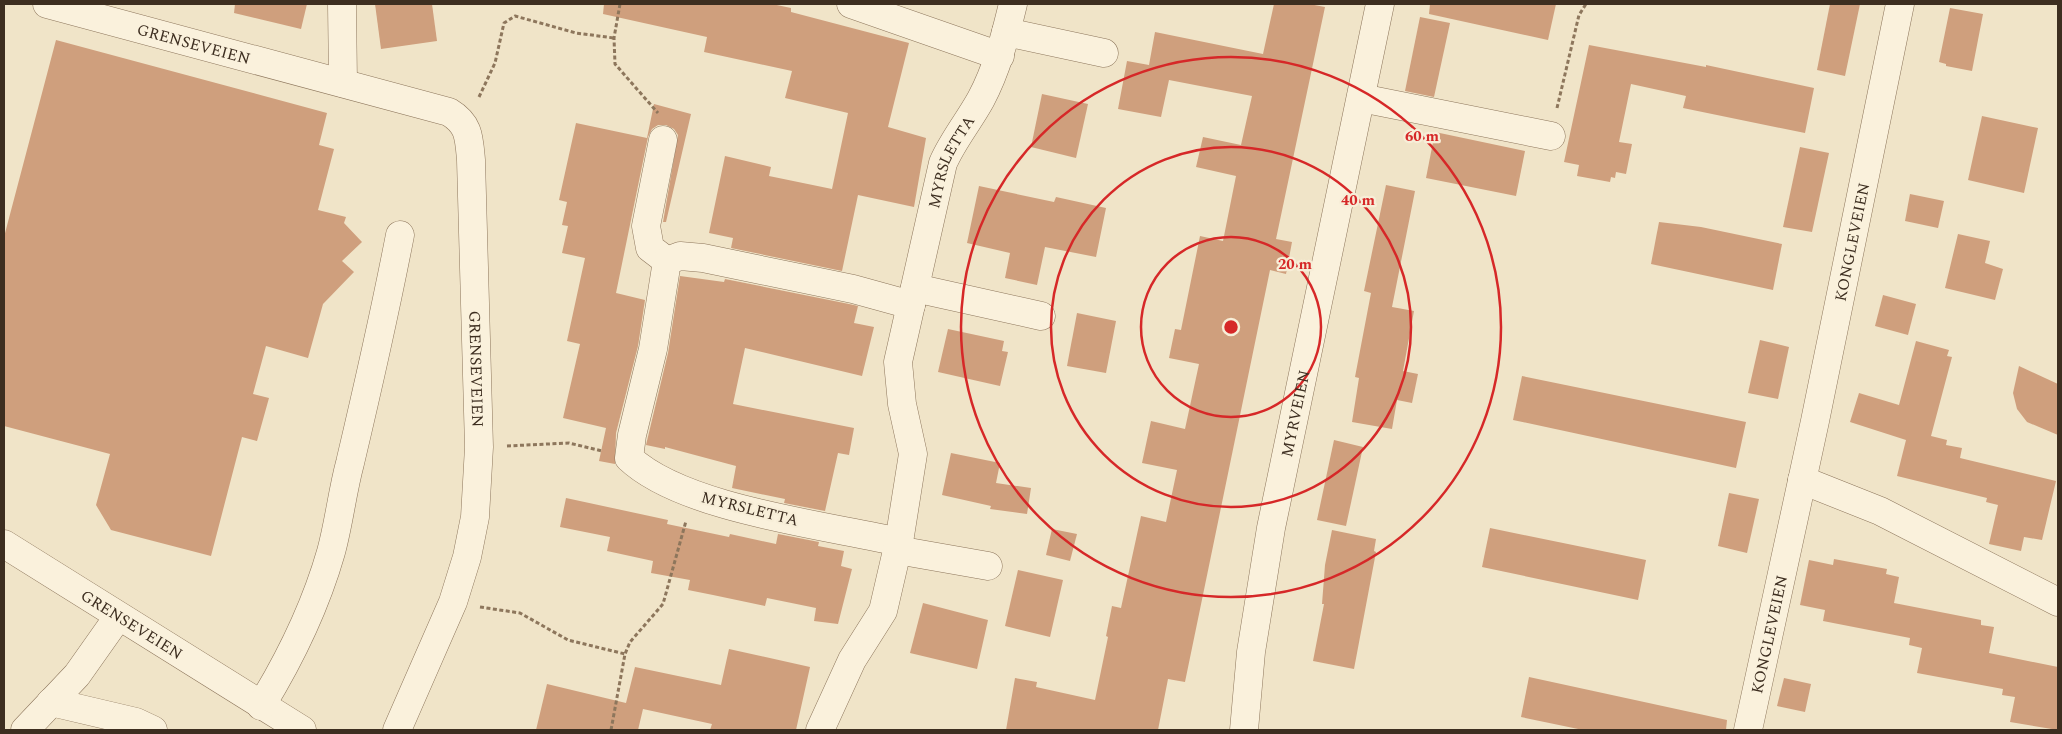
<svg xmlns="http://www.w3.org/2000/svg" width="2062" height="734" viewBox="0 0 2062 734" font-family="Spectral,serif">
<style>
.building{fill:#cf9f7d}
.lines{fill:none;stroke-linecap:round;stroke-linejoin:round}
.minor-casing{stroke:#8d765c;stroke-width:29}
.path{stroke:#8d765c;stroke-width:3;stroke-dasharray:4 2.5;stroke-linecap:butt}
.minor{stroke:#faf1dc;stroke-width:28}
.ring{fill:none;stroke:#d62828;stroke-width:2.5}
.labels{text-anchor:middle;stroke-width:4.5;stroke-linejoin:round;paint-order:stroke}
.street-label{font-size:16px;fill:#3d2e20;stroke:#f7eed8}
.centre{fill:#d62828;stroke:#f7eed8;stroke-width:2.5}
.ring-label{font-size:15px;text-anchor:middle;font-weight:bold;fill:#d62828;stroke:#f7eed8;stroke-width:4.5;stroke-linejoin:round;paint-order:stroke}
</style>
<rect width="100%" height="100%" fill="#f0e4c8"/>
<g class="building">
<polygon points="235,4 307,4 301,29 234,13"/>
<polygon points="375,4 432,4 437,41 381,49"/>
<polygon points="604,4 772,4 791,8 791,12 909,43 888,127 926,138 914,207 858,195 842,271 731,248 733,238 709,233 725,156 771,167 769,176 832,189 848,113 785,98 792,71 704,52 707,37 603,14"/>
<polygon points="1274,4 1309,4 1325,7 1276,239 1292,242 1286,274 1270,270 1185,682 1168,679 1158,730 1006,730 1015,678 1037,682 1036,687 1095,700 1108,637 1106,636 1112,606 1121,608 1141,516 1166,522 1177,470 1142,463 1151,421 1185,429 1199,364 1169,358 1175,329 1181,330 1200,236 1223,241 1236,176 1196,167 1203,137 1241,145 1252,96 1169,80 1161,117 1118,109 1127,61 1149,65 1155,32 1263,54"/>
<polygon points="1430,4 1556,4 1548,40 1429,14"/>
<polygon points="1830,4 1860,4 1845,76 1817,70"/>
<polygon points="1950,8 1983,14 1972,71 1946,66 1946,64 1939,62"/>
<polygon points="1420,17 1450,23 1434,97 1405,91"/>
<polygon points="56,40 327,113 319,145 334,149 318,210 346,217 344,223 362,242 342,261 354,272 323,304 308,358 266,346 253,394 269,398 257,441 242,437 211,556 111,530 96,505 110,454 4,426 4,237"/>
<polygon points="1589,45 1706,67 1706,65 1814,88 1805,133 1683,108 1686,96 1631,84 1619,142 1632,144 1626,174 1616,172 1615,178 1611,177 1610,182 1577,176 1579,165 1564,162"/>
<polygon points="1042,94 1088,104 1076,158 1031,147"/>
<polygon points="654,104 691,114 666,222 663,222 678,135 674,129 666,125 658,125 652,129 648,137 616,293 645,300 638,346 616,433 615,464 599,461 606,428 563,418 580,344 567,341 585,258 562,253 568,226 562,225 567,202 559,200 576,123 647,138"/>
<polygon points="1982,116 2038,128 2024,193 1968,180"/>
<polygon points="1435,132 1525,151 1516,196 1426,178"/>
<polygon points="1800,147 1829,153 1812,232 1783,227"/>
<polygon points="1386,185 1415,191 1392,307 1414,311 1403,371 1418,374 1412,403 1397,400 1392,429 1352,422 1359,378 1355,377 1371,293 1364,291"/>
<polygon points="979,186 1054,202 1056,197 1106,208 1096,257 1045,247 1037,285 1005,278 1010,253 967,243"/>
<polygon points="1910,194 1944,201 1938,228 1905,221"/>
<polygon points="1659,222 1701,227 1782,244 1773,290 1651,264"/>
<polygon points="1958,234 1990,241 1985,263 2003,269 1995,300 1945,288"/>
<polygon points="680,276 724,282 725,279 849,304 858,306 854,323 874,327 862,376 745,348 733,404 854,428 849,455 838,453 825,511 784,503 785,499 732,488 736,466 665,447 665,449 646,445 668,353"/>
<polygon points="1883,295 1916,304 1908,335 1875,326"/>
<polygon points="1077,313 1116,321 1106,373 1067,366"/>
<polygon points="948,329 1004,341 1002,351 1008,352 1000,386 938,372"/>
<polygon points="1760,340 1789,347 1778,399 1748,393"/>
<polygon points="1916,341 1949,350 1947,356 1952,357 1931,436 1947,440 1946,445 1962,448 1960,458 2056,481 2042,540 2024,537 2021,551 1989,544 1998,505 1986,502 1987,498 1897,476 1906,440 1850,422 1859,393 1899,405"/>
<polygon points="2019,366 2058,384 2058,435 2027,422 2017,409 2013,393"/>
<polygon points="1522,376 1746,422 1736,468 1513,420"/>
<polygon points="1334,440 1363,447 1346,526 1317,520"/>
<polygon points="951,453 1000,463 996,483 1031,488 1027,514 990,509 991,506 942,495"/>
<polygon points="1729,493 1759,499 1747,553 1718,546"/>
<polygon points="566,498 668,520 667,524 729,537 730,534 776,544 778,534 819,542 818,546 844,551 841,566 852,569 838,624 814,621 816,608 767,598 765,606 713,595 688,590 690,580 651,573 653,561 607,551 610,537 560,527"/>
<polygon points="1490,528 1646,560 1638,600 1482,567"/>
<polygon points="1052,529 1077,534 1070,561 1046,555"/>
<polygon points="1332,530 1376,539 1374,551 1376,552 1354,669 1313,661 1324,604 1322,604 1325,565"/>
<polygon points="1834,559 1887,569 1886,574 1899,577 1894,603 1981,620 1981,625 1994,627 1989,653 2058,667 2058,730 2010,722 2015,697 2002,695 2003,689 1917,673 1922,648 1909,645 1910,638 1823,621 1825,610 1800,605 1809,560 1833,565"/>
<polygon points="1018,570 1063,580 1050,637 1005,626"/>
<polygon points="923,603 988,620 977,669 910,653"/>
<polygon points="729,649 810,667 796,730 710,730 712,724 643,709 638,730 536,730 547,684 626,703 635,667 721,685"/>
<polygon points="1529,677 1727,720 1726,730 1583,730 1521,717"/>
<polygon points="1784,678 1811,684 1805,712 1777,706"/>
</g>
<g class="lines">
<defs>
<g id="minor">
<path id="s1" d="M47 4 449 112C469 124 469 137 471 160L479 447 475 517 467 557 453 602 397 730"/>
<polyline points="342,4 343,83"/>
<polyline points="851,4 1000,56"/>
<polyline points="1006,32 1104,53"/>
<polyline points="1361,98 1551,136"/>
<polyline points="663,140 646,226 650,248 667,261"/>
<polyline points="915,288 1041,316"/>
<polyline points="1802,480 1880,511 2058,602"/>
<path d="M899 542C825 525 683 509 629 458L632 435 653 349 667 261 680 256 703 258 853 289 911 305"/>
<path id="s2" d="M4 544 302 730"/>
<polyline points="897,550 988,566"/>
<polyline points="51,702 136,722 153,730"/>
<path d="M261 706C291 657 315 608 331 552 339 523 342 493 350 463 368 387 385 312 400 235"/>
<polyline points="25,730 77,675 118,617"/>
<path id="s3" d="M820 730 852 660 883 611 899 542 913 454 902 404 898 362 943 163C953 140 969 121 981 99 997 69 1005 37 1013 4"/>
<path id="s4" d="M1244 730 1251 652 1271 528 1380 4"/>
<path id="s5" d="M1748 730 1815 421 1900 4"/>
</g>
</defs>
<use href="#minor" class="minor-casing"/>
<g class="path">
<polyline points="620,4 614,38 615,64 658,113"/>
<polyline points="479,97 495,63 504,23 515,16 576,33 614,38"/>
<polyline points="1557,108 1579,15 1586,4"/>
<polyline points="507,446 569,443 602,451"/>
<polyline points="480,607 520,613 568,640 625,654"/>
<polyline points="611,730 625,654 630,642 663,604 686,521"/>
</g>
<use href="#minor" class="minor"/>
</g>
<g class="ring">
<circle cx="1231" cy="327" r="90"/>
<circle cx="1231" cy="327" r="180"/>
<circle cx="1231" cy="327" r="270"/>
</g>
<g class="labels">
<g class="street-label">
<text dy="6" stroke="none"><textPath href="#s1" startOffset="152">GRENSEVEIEN</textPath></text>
<text dy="6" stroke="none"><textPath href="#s3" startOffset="596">MYRSLETTA</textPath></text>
<text dy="6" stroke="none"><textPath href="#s5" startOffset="499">KONGLEVEIEN</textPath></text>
<text dy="6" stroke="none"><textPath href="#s1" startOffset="681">GRENSEVEIEN</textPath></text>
<text dy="6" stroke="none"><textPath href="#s4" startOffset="321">MYRVEIEN</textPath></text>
<text transform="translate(750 508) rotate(14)" y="6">MYRSLETTA</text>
<text dy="6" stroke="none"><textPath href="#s2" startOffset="151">GRENSEVEIEN</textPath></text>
<text dy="6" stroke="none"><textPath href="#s5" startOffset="98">KONGLEVEIEN</textPath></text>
</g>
</g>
<circle cx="1231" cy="327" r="8" class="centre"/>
<g class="ring-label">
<text x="1422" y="141">60 m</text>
<text x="1358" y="205">40 m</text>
<text x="1295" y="269">20 m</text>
</g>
<rect width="2062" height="734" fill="none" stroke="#3d2e20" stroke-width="10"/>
</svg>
